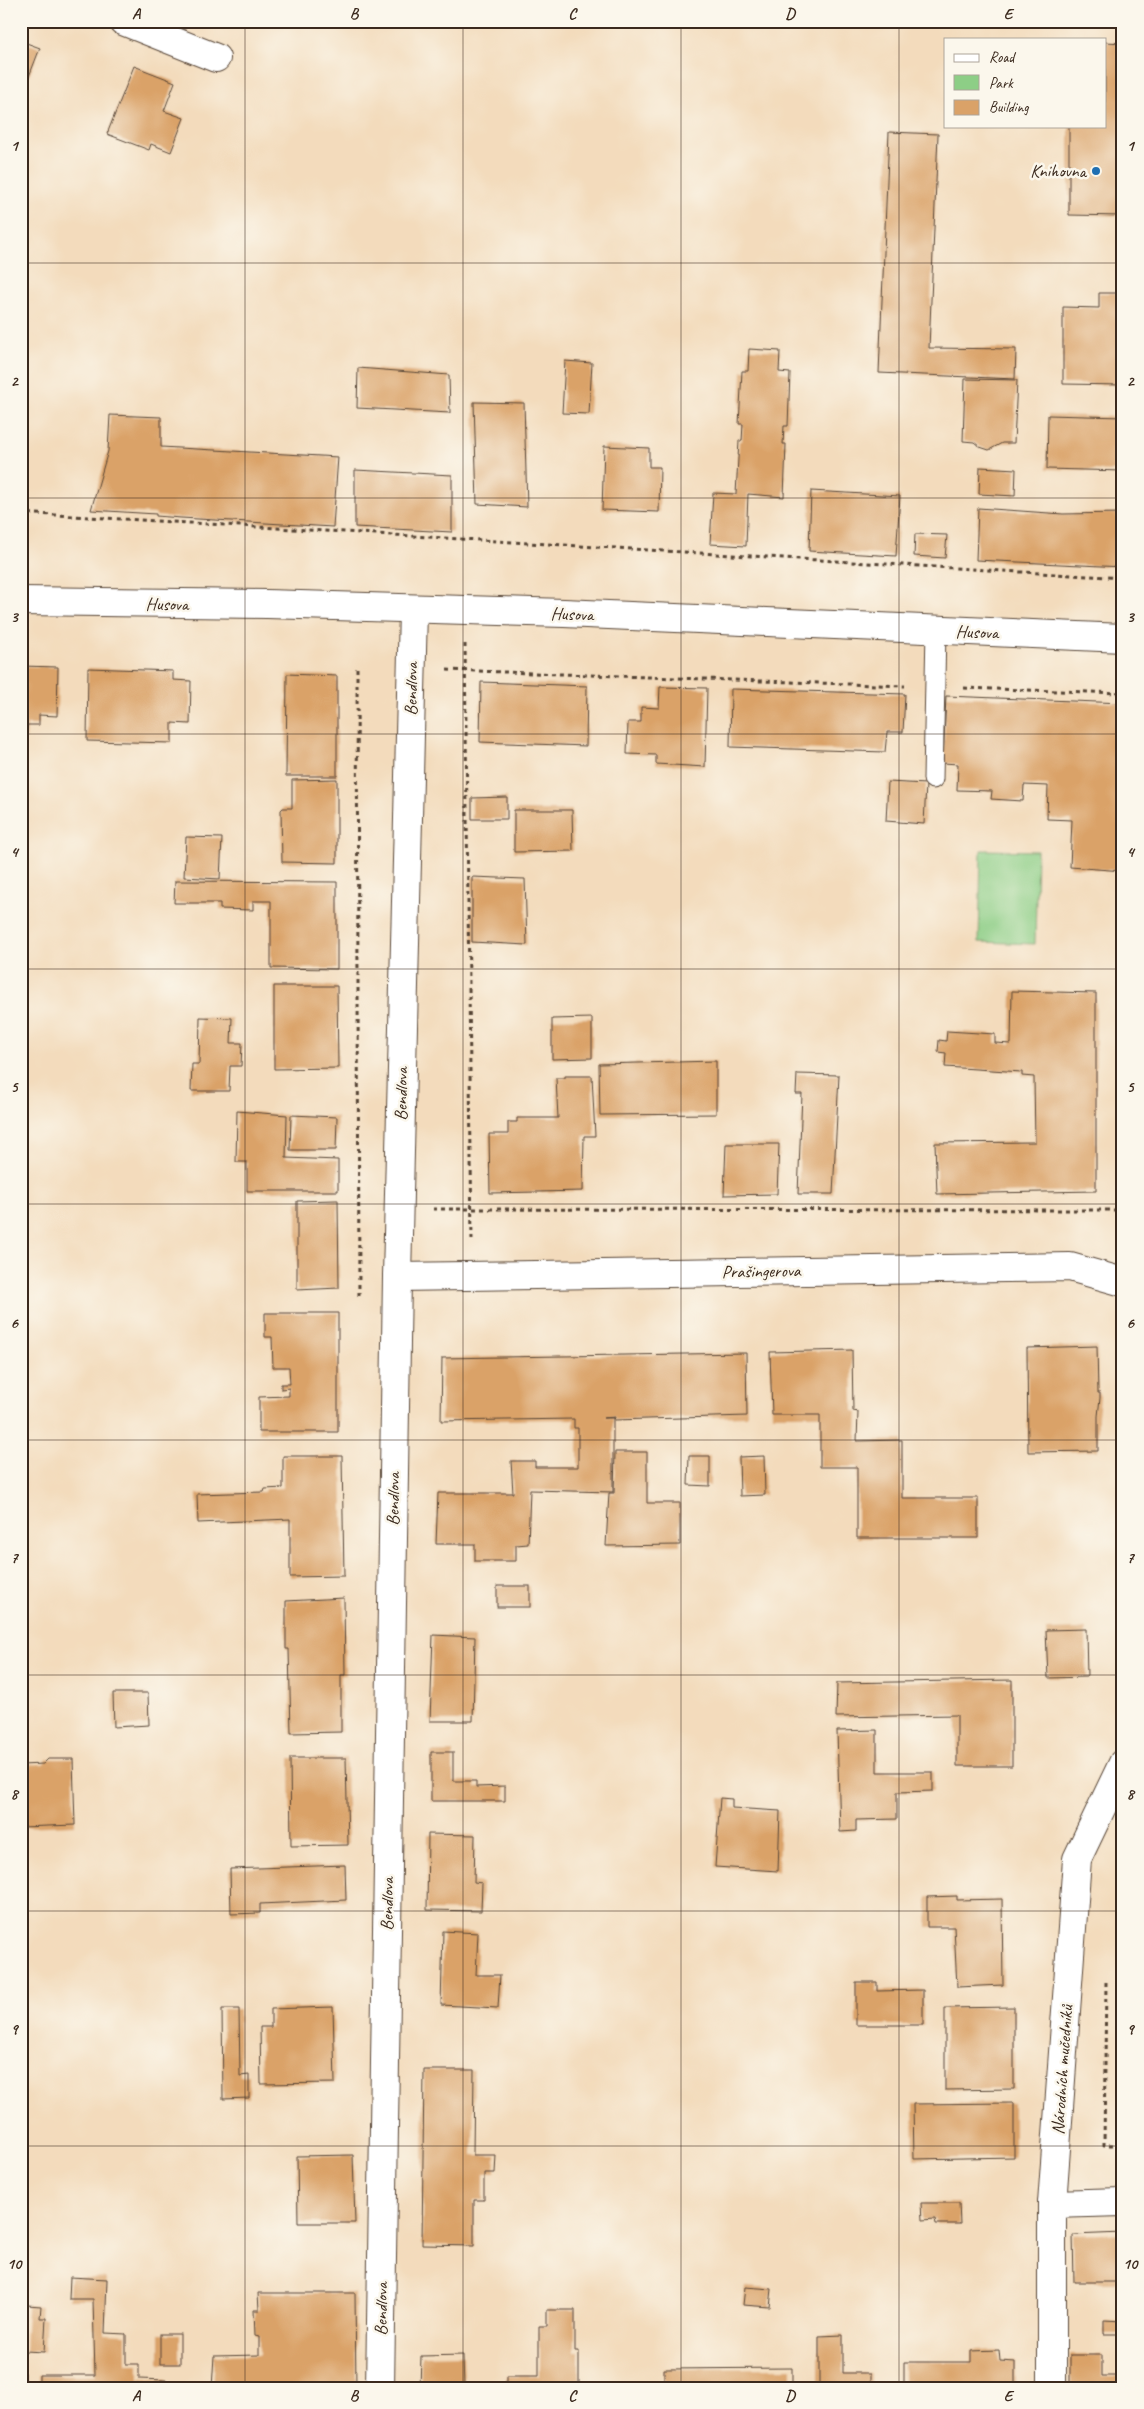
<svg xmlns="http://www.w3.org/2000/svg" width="1144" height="2409" viewBox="0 0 1144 2409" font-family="Caveat,sans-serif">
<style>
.green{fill:#8dce86;stroke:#647c52}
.building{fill:#daa268}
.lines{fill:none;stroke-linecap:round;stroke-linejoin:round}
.lane-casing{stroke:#574536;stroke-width:21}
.street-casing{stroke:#574536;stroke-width:30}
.path{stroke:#574536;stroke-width:3;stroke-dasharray:4 4;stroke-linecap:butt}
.lane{stroke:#fff;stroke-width:19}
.street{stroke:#fff;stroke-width:28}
.grid{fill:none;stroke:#3b2a1e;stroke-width:1;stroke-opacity:0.55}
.poi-dot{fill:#1f6fb2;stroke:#fbf7ec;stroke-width:2}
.labels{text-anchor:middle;stroke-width:5;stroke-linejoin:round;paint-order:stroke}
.poi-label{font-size:18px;fill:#3b2a1e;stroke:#fbf7ec;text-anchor:end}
.street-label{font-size:18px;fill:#3b2a1e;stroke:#fbf7ec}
.neatline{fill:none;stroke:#3b2a1e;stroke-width:2}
.grid-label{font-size:16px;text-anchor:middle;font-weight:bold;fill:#3b2a1e}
</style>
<rect width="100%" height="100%" fill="#fbf7ec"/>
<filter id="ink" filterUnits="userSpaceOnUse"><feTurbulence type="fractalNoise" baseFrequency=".02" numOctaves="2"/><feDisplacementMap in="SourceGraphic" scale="10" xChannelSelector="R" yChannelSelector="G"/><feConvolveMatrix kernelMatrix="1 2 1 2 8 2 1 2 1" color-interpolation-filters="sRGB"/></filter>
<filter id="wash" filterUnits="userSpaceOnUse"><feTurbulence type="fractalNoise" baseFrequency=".0096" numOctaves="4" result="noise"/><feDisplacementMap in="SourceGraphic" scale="20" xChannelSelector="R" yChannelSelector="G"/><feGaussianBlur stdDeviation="1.12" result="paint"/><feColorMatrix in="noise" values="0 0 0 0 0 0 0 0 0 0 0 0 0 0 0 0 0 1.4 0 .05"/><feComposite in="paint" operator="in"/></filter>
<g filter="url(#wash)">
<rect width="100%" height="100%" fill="#f3dbbc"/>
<polygon class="green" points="981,850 1037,851 1035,944 979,942"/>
<g id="blocks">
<g class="building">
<polygon points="21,41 40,48 21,97"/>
<polygon points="1105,42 1123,43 1123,216 1069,215 1069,126 1105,126"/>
<polygon points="134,66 175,82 164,111 184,118 171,152 151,144 149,150 107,134"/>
<polygon points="889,132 938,134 929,348 1016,349 1015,379 879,373"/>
<polygon points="1099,293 1123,293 1123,385 1063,384 1063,307 1099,308"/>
<polygon points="749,349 780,351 779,372 790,373 788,426 784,426 783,444 786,444 784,497 748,494 746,546 710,544 713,493 736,494 739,441 742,441 743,424 739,424 742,371 748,371"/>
<polygon points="565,361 592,363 589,414 562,413"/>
<polygon points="358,368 449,375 450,413 357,408"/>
<polygon points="965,379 1017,380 1014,443 1002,443 989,450 980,447 974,442 963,441"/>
<polygon points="474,402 524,403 527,507 477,504"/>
<polygon points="110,415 161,417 161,447 338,457 333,527 181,518 156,516 156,514 91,510 108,451"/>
<polygon points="1048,415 1123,417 1123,471 1047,469"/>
<polygon points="604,446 649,448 649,467 660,467 659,512 602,510"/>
<polygon points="980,467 1016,469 1015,496 979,494"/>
<polygon points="355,470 452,475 452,532 355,527"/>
<polygon points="811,491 900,496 896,556 809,551"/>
<polygon points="978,508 1063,514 1123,513 1123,567 976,560"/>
<polygon points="915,534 947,535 945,558 914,556"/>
<polygon points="21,666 58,667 57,716 39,715 39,725 27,725 26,739 21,739"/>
<polygon points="88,668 173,671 173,680 191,681 190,724 172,723 172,743 87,741"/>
<polygon points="287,674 337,676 337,776 286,776"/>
<polygon points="481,682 587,686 586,746 480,742"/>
<polygon points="660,687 707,688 705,767 656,764 656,755 627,754 628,722 641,722 641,707 659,708"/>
<polygon points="731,689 905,694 903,732 887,732 885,752 730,747"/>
<polygon points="946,696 1123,703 1123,871 1070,867 1072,820 1047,819 1048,786 1024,785 1023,801 991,799 992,791 957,790 958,764 943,763"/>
<polygon points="337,779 337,863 282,862 281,810 283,808 292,808 292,780"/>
<polygon points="888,782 926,784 924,824 886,821"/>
<polygon points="507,797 507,819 472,819 472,798"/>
<polygon points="514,810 572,810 573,851 514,852"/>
<polygon points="186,837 222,838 220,879 184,877"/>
<polygon points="472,877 525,879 527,945 472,942"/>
<polygon points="175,881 337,882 337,969 271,968 271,901 253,901 253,910 220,909 220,903 174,903"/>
<polygon points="274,986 337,986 338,1068 274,1069"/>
<polygon points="1012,991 1096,993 1096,1191 937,1194 935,1143 1035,1142 1034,1077 1022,1076 1022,1072 945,1067 946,1053 938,1052 939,1040 946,1041 947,1031 995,1034 995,1043 1011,1044"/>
<polygon points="200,1017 232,1018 231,1043 242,1043 241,1066 230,1066 229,1091 191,1091 192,1064 199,1064"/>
<polygon points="592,1018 592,1058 552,1059 552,1019"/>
<polygon points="716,1061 716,1114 600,1115 599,1064"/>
<polygon points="797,1074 839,1075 833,1194 798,1194 802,1094 796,1094"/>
<polygon points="565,1076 592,1076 595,1136 584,1136 583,1191 490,1193 489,1134 508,1134 508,1122 517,1122 517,1118 558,1118 556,1078 565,1078"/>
<polygon points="237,1111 287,1115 286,1158 338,1160 338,1191 247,1191 247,1162 236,1162"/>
<polygon points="291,1115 337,1117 336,1150 290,1150"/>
<polygon points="726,1144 779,1144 777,1194 724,1195"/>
<polygon points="338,1200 339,1288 297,1290 297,1201"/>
<polygon points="265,1313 338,1313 338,1432 259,1432 259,1397 289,1396 289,1388 281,1389 281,1384 290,1384 289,1367 273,1367 272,1337 265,1337"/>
<polygon points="1097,1346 1098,1393 1100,1393 1100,1398 1098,1416 1098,1451 1028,1452 1027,1348"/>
<polygon points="852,1350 853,1411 858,1412 857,1441 902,1440 902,1498 978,1498 978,1538 857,1538 857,1467 820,1467 820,1415 772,1415 770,1352"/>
<polygon points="746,1353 747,1416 614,1420 615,1417 603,1418 613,1418 613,1492 530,1490 528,1544 516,1545 516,1561 475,1561 475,1544 436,1544 438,1493 513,1493 511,1461 535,1461 535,1467 578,1467 578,1428 574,1428 574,1419 441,1421 442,1358"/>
<polygon points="615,1452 647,1452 647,1503 680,1503 680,1545 606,1546 609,1493 614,1493"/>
<polygon points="283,1456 342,1456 344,1576 290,1577 290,1519 198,1523 197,1494 264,1492 265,1489 283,1488"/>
<polygon points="689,1456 710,1456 710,1486 688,1485"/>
<polygon points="764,1456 765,1495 740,1496 739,1457"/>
<rect x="497" y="1586" width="33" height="21"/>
<polygon points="344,1598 345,1675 341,1675 341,1732 291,1733 289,1649 286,1649 286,1601"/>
<polygon points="1086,1629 1087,1677 1048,1678 1046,1630"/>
<polygon points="433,1635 475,1637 473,1721 430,1721"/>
<polygon points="1012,1680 1012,1766 957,1766 957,1715 836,1717 837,1683"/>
<polygon points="113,1693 148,1693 149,1725 114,1727"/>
<polygon points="877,1730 877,1772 933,1772 933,1791 897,1792 897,1819 856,1820 856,1831 840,1832 837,1731"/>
<polygon points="431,1752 453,1752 453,1781 476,1781 476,1787 505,1786 505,1801 431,1801"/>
<polygon points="290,1758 346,1758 348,1845 291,1846"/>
<polygon points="48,1759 73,1759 75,1825 21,1827 21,1765 43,1764"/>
<polygon points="720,1798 732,1799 732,1808 780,1811 778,1871 715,1867"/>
<polygon points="428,1834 475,1835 474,1882 482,1883 481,1911 427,1910"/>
<polygon points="345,1865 346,1900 260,1904 260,1913 231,1914 230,1869"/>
<polygon points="957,1896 957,1900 1002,1899 1003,1985 957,1987 954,1927 927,1927 927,1897"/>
<polygon points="443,1931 478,1933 476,1975 500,1975 498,2008 441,2005"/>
<polygon points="856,1982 877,1982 877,1991 923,1990 923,2025 856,2025"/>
<polygon points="333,2007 335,2083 261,2084 260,2027 271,2027 271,2009"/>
<polygon points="1014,2007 1014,2089 945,2090 945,2008"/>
<polygon points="222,2009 239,2009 240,2076 249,2075 249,2098 223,2099"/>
<polygon points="424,2070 474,2070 473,2155 496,2155 495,2173 484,2173 484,2200 474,2200 474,2246 422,2245"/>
<polygon points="1014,2103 1014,2157 914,2159 913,2104"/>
<polygon points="353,2155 355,2223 298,2223 297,2156"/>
<polygon points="921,2203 959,2203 960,2224 936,2224 935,2219 922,2220"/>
<polygon points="1123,2233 1123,2311 1119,2312 1118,2282 1074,2282 1073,2235"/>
<polygon points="70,2277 107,2279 105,2333 126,2334 126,2364 139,2364 139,2379 166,2380 166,2388 39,2388 39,2375 95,2375 93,2299 69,2299"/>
<polygon points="745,2287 772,2289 770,2307 743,2305"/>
<polygon points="258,2293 355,2293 356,2388 212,2388 214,2356 259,2355 259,2336 255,2335 254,2310 259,2310"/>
<polygon points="27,2305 41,2306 40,2318 46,2318 44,2352 25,2351"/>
<polygon points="547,2310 575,2310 575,2351 579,2351 579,2388 506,2388 506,2376 539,2376 539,2326 547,2326"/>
<polygon points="1104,2320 1123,2321 1123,2334 1104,2334"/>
<rect x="160" y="2334" width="20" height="30"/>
<polygon points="843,2335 843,2373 871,2373 871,2388 819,2388 819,2336"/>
<polygon points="999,2350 1000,2361 1015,2362 1015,2388 904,2388 904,2362 971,2362 971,2351"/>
<polygon points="463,2355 464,2388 420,2388 421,2356"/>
<polygon points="1070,2355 1102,2355 1102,2376 1123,2376 1123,2388 1070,2388"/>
<polygon points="792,2368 792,2388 664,2388 664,2369"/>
<rect x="21" y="2373" width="4" height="15"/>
</g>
</g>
</g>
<g filter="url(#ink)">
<use href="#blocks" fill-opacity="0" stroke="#574536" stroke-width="1"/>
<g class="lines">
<defs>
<polyline id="lane" points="933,779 936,630"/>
<g id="street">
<polyline points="123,21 216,58"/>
<polyline points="21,601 267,604 564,613 1123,638"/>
<polyline points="397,1277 1070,1267 1123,1282"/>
<polyline points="1052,2204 1123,2202"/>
<polyline points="380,2388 397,1277 413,610"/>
<polyline points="1052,2388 1052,2204 1077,1859 1123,1763"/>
</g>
</defs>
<use href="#lane" class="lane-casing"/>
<use href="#street" class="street-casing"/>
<g class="path">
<polyline points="21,513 1123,578"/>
<polyline points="465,644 472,1243"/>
<polyline points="357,668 359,1300"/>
<polyline points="447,670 905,686"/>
<polyline points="964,688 1123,693"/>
<polyline points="433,1209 1123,1210"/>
<polyline points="1106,1982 1104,2145 1123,2145"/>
</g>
<use href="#lane" class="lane"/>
<use href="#street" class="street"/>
</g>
</g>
<path class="grid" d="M245 21V2388M463 21V2388M681 21V2388M899 21V2388M21 263H1123M21 498H1123M21 734H1123M21 969H1123M21 1204H1123M21 1440H1123M21 1675H1123M21 1911H1123M21 2146H1123"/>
<circle class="poi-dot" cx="1096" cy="171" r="5"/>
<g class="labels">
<g class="poi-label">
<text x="1086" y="177">Knihovna</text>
</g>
<g class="street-label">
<text transform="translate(167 604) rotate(1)" y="6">Husova</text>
<text transform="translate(572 614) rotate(2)" y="6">Husova</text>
<text transform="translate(977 632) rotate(2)" y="6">Husova</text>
<text transform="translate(411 689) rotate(-89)" y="6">Bendlova</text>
<text transform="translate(401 1094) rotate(-89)" y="6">Bendlova</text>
<text transform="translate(761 1271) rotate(-1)" y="6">Prašingerova</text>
<text transform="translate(393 1499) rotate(-89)" y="6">Bendlova</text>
<text transform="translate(387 1904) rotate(-89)" y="6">Bendlova</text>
<text transform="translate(1062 2070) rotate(-86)" y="6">Národních mučedníků</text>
<text transform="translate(381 2309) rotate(-89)" y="6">Bendlova</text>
</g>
</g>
<rect width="1144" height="2409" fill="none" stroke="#fbf7ec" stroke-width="55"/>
<rect x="944" y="38" width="162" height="90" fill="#fbf7ec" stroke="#aea59a"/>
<rect x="954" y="54" width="25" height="8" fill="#ffffff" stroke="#aea59a"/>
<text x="989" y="62" font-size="15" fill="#3b2a1e">Road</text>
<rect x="954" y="75" width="25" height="15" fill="#8dce86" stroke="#aea59a"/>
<text x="989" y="88" font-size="15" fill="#3b2a1e">Park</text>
<rect x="954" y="100" width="25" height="15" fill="#daa268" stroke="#aea59a"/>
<text x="989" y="112" font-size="15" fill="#3b2a1e">Building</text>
<rect x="28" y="28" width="1088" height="2354" class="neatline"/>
<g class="grid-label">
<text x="136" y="19">A</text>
<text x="354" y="19">B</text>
<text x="572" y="19">C</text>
<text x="790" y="19">D</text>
<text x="1008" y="19">E</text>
<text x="14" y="151">1</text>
<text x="1130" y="151">1</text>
<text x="14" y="386">2</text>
<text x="1130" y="386">2</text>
<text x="14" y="622">3</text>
<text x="1130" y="622">3</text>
<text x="14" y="857">4</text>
<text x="1130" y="857">4</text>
<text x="14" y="1092">5</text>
<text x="1130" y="1092">5</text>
<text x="14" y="1328">6</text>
<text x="1130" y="1328">6</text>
<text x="14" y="1563">7</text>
<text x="1130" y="1563">7</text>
<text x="14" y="1799">8</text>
<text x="1130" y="1799">8</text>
<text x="14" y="2034">9</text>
<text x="1130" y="2034">9</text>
<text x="14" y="2269">10</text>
<text x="1130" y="2269">10</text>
<text x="136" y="2401">A</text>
<text x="354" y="2401">B</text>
<text x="572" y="2401">C</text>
<text x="790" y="2401">D</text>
<text x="1008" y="2401">E</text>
</g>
</svg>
